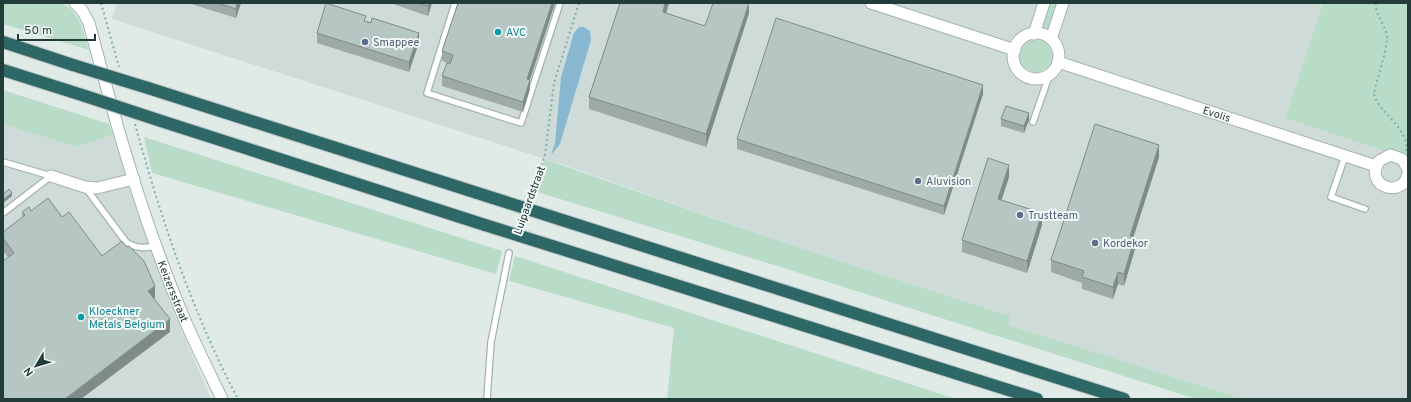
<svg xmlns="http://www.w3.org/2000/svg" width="1411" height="402" viewBox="0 0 1411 402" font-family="Overpass,sans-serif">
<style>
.built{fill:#cfdbd8}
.green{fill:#b9dcc9}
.water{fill:#88b8d1}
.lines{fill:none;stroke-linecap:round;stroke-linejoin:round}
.service-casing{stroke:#a3b3b0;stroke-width:8}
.minor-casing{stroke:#a3b3b0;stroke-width:13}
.motorway-casing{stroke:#c1c8c8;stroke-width:14}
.path{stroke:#81afa9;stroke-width:2;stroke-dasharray:2 3;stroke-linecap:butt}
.service{stroke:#fff;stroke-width:5.5}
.minor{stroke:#fff;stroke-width:11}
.motorway{stroke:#2d6867;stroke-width:12}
.motorway-bridge-casing{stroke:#c1c8c8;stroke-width:14;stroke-linecap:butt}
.motorway-bridge{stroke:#2d6867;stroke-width:12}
.wall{fill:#9daaa7}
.shaded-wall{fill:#7f8b88}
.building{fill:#b6c6c2;stroke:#7f8b88}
.culture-dot{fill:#0f9aa8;stroke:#f1f8f6;stroke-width:1.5}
.service-dot{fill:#5c6f8a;stroke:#f1f8f6;stroke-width:1.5}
.labels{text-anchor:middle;stroke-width:4;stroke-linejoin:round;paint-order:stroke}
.culture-label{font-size:11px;fill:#0d838f;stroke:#f1f8f6;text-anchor:start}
.service-label{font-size:11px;fill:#4e5e75;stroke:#f1f8f6;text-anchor:start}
.street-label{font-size:11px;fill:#213c39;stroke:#f1f8f6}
</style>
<rect width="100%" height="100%" fill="#e0ebe8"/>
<g class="built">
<polygon points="117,3 1323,3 1285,118 1408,159 1408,399 1243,399 1009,325 1010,316 788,244 564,165 112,19"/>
<polygon points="3,124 77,147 113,135 133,200 170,303 211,399 3,399"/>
</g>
<g class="green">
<path d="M3 3H61C81 12 83 31 89 50L3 24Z"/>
<polygon points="1048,3 1059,3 1049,33 1040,30"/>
<polygon points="1323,3 1408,3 1408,159 1285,118"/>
<circle cx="1036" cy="56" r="16"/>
<polygon points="3,90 109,124 113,135 77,147 3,124"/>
<polygon points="144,137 502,251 496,274 152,173"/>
<polygon points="544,159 788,244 1010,316 1009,325 1243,399 1196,399 793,271 534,191"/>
<polygon points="515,256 956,399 667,399 674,328 509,281"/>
</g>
<polygon class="water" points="579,27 584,27 590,31 591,40 560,144 551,155 555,143 561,77 574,33"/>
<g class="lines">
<defs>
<g id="service">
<polyline points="455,3 427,93 521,123 560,3"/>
<polyline points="1033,122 1049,76"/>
<polyline points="1345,156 1331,197 1365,209"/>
<polyline points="3,162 51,176"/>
<path d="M85 187 126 242C137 249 144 248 157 246"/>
<polyline points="3,213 51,176"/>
<polyline points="487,399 491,342 509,253"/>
</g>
<g id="minor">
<path id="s1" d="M75 3 82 10 89 23C116 125 145 228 187 325 198 350 210 374 222 399"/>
<polyline points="871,3 1015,50"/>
<circle cx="1036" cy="56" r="23"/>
<polyline points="1034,34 1044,3"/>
<polyline points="1051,39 1063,3"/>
<path id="s2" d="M1058 62 1376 166"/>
<path d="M1408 169 1402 159 1390 155 1379 161C1363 188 1405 199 1408 173"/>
<polyline points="51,176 85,187 97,188 134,179"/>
</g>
<g id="motorway">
<polyline points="3,42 73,65"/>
<polyline points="3,70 85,96"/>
<polyline points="148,88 493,198"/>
<polyline points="158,120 485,225"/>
<polyline points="562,220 1124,399"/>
<polyline points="552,246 1037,399"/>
</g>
</defs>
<use href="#service" class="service-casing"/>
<use href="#minor" class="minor-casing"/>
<use href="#motorway" class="motorway-casing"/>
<g class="path">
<polyline points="101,3 119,67"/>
<path d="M1376 3C1375 17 1387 25 1387 39 1386 54 1377 78 1374 94 1377 111 1411 130 1406 151"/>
<path d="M135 124C161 218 192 312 238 399"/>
<polyline points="529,198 545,155 554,83 579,3"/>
</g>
<use href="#service" class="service"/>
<use href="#minor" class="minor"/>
<use href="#motorway" class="motorway"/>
<defs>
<g id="motorway-bridge">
<polyline points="73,65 148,88"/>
<polyline points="85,96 158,120"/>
<polyline points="493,198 562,220"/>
<polyline points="485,225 552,246"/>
</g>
</defs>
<use href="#motorway-bridge" class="motorway-bridge-casing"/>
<use href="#motorway-bridge" class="motorway-bridge"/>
</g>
<g class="wall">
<polygon points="188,3 241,3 236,18"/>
<polygon points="390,3 432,3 428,16"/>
<polygon points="458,3 555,3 530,80 530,89 523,112 442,86 442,76 450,64 442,61 442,51"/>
<polygon points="620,3 669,3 666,13 705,26 749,3 749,13 706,147 589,109 589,97"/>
<polygon points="366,21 419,42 409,72 317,43 317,33"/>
<polygon points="983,94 944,215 737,149 737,139"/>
<polygon points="1001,119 1029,120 1024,133 1001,126"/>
<polygon points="1159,157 1133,237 1135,249 1124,286 1118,284 1113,299 1082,289 1082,283 1051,272 1051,260"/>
<polygon points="1009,177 1001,200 1042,225 1027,273 962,252 962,240"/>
<polygon points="31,211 62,217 102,256 155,298 154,299 170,332 8,257 3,251 3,232 22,218 22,212"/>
</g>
<g class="shaded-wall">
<polygon points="237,3 241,3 236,18 236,9"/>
<polygon points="429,3 432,3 428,16 428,6"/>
<polygon points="552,3 555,3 527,88 527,79"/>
<polygon points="665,3 669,3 663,24 663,12"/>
<polygon points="749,3 749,13 706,147 706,134"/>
<polygon points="419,33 419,42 409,72 409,62"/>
<polygon points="530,80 530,89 523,112 523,102"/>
<polygon points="983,85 983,94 944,215 944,206"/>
<polygon points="1029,113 1029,120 1024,133 1024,126"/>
<polygon points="1159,145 1159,157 1130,248 1130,236"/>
<polygon points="1009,165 1009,177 998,211 998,199"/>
<polygon points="12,193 12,196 3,203 3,200"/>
<polygon points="1042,213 1042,225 1027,273 1027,261"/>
<polygon points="1135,237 1135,249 1124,286 1124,274"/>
<polygon points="1118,272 1118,284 1113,299 1113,287"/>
<polygon points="155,286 155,298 148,303 148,291"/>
<polygon points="170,319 170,332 81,399 65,399"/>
</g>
<g class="building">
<polygon points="218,3 237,3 236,9"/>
<polygon points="326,3 366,16 364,21 371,23 372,18 419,33 409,62 317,33"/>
<polygon points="418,3 429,3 428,6"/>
<polygon points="458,3 552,3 527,79 530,80 523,102 442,76 447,63 450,64 453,55 442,51"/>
<polygon points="620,3 665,3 663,12 705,26 713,3 749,3 706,134 589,97"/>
<polygon points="776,18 983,85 944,206 737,139"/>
<polygon points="1006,106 1029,113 1024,126 1001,119"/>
<polygon points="1095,124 1159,145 1130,236 1135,237 1124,274 1118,272 1113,287 1082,277 1084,271 1051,260"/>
<polygon points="988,158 1009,165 998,199 1042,213 1027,261 962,240"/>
<polygon points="9,189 12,193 3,200 3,194"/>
<polygon points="48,198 62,217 69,212 102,256 122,241 127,247 129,246 144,261 155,286 148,291 170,319 65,399 3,399 3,261 14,253 3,238 3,232 25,215 22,212 29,207 31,211"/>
</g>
<g class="culture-dot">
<circle cx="498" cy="32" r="4"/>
<circle cx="81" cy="317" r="4"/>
</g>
<g class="service-dot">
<circle cx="365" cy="42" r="4"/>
<circle cx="918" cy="181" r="4"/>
<circle cx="1020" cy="215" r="4"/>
<circle cx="1095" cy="243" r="4"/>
</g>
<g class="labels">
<g class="culture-label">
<text x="506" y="36">AVC</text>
<text x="89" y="315">Kloeckner<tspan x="89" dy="13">Metals Belgium</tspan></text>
</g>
<g class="service-label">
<text x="373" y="46">Smappee</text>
<text x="926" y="185">Aluvision</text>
<text x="1028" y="219">Trustteam</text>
<text x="1103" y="247">Kordekor</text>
</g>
<g class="street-label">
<text dy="4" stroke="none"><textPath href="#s2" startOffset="167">Evolis</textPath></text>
<text transform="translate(529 200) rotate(-70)" y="4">Luipaardstraat</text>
<text dy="4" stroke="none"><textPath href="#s1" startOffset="306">Keizersstraat</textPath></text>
</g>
</g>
<rect width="1411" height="402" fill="none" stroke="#213c39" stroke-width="8"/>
<g transform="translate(36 366) rotate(232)" stroke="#f1f8f6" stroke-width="3" paint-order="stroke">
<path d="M0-3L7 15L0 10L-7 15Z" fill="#213c39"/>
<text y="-6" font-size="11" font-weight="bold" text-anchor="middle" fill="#213c39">N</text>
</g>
<path d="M18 34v6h77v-6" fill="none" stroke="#213c39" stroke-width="2"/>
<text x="24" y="34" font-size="12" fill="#213c39" stroke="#f1f8f6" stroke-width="3" paint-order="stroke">50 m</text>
</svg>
